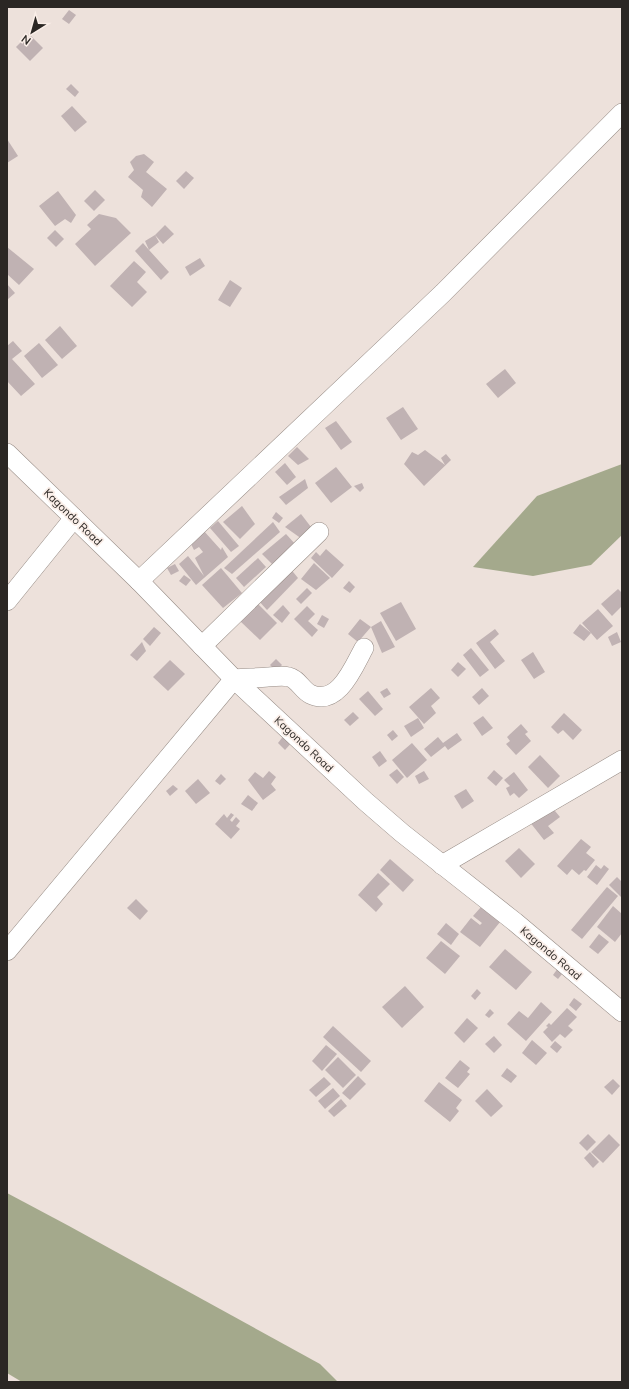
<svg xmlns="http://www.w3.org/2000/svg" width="629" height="1389" viewBox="0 0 629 1389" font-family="Mulish,sans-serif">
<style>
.forest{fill:#a4a98c}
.building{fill:#c0b2b3}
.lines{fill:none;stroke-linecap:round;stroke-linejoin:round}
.minor-casing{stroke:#978c86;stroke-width:20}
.minor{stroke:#fff;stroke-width:19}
.labels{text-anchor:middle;stroke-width:3.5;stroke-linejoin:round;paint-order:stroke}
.street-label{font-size:11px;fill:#2b2724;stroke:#faeee8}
</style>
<rect width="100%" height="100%" fill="#ede1db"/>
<g class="forest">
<polygon points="622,464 622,535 591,565 533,576 473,567 537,496"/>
<polygon points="7,1193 69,1226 320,1364 338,1382 22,1382 7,1373"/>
</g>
<g class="building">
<polygon points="69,10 76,15 69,24 62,19"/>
<polygon points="29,34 43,48 30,61 16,47"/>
<polygon points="71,84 79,92 75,97 66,89"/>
<polygon points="72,106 87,122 75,132 61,116"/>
<polygon points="7,139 18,156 7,163"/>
<polygon points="144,154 154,162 146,172 167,189 152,207 141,197 143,190 128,177 134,170 130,162 136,156"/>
<polygon points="186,171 194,178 184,189 176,181"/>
<polygon points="95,190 105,200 94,211 84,201"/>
<polygon points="58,191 76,215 71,223 65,219 55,226 39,206"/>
<polygon points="99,214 116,218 131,233 95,266 75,244 91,229 87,225"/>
<polygon points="165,225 174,234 163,244 155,235 159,242 149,250 169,272 161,280 135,251 143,243 149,250 145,241 155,235"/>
<polygon points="55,230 64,239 56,247 47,238"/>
<polygon points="7,247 34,269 19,285 7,274"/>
<polygon points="200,258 205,266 190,276 185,267"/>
<polygon points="134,261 146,272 137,282 147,292 132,307 110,286"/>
<polygon points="230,280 242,288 230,307 218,300"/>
<polygon points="7,284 15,293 7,300"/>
<polygon points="60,326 77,346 62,359 45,340"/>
<polygon points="13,341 22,351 12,359 35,384 21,396 7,381 7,346"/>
<polygon points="39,343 58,365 42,378 24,356"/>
<polygon points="505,369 516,383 498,398 486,384"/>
<polygon points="403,407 418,429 401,440 386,418"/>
<polygon points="336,421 352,442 341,450 325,428"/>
<polygon points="297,447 309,459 298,465 288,456"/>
<polygon points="425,450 445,465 441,458 446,454 451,460 424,486 404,464 412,452 418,455"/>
<polygon points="285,463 296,477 287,485 275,472"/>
<polygon points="336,467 352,487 331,503 315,483"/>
<polygon points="305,479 308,488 286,505 279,497"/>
<polygon points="362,483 364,488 360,492 354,486"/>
<polygon points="242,506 255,524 240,539 223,522"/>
<polygon points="276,512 283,518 279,523 272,518"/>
<polygon points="301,514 311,527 302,539 285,527"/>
<polygon points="218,521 239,546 231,552 210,528"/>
<polygon points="273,522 280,532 232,574 224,568"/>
<polygon points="203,530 221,550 222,547 228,557 196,585 179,564 188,556 204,576 195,558 203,552 199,547 194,550 191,544"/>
<polygon points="286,534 296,545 272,564 262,554"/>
<polygon points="326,549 344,565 332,578 311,558 316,552 320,556"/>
<polygon points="258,558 266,567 244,587 236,578"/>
<polygon points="314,563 330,578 316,590 301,579"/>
<polygon points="175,564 179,571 171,575 167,568"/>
<polygon points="289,567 298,578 267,610 258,600"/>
<polygon points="221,568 242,593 223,608 202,585"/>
<polygon points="184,575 191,580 186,586 179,581"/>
<polygon points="349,581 355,587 350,593 343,588"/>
<polygon points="307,588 312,593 301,604 296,599"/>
<polygon points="618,589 622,593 622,606 612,616 601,604"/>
<polygon points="401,602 416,629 396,641 380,613"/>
<polygon points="257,603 277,623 260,640 239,620"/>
<polygon points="283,605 290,613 282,623 273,615"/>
<polygon points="307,606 315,614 308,621 318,630 312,637 294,619"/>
<polygon points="598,609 613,626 597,640 591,633 584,641 573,633 580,624 591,633 582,623"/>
<polygon points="322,615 329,619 324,628 317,624"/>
<polygon points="360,619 371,627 381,621 395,647 382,653 371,627 358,642 348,634"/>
<polygon points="154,627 161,633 150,646 143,639"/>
<polygon points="495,629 499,634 490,642 505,661 495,669 476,643"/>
<polygon points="617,632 621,642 612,646 608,637"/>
<polygon points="142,642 146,651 137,661 130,655"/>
<polygon points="471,648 489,670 480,677 463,655"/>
<polygon points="533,652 545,672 534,679 521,660"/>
<polygon points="276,659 282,665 276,671 270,665"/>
<polygon points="170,660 185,674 168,691 153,677"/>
<polygon points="458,662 466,669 458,677 451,670"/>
<polygon points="387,688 391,694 384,698 380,692"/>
<polygon points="431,688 440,698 431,706 436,713 424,724 409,707"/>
<polygon points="482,688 489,696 479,705 472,697"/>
<polygon points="368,691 383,709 375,716 359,699"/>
<polygon points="353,712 359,718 350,726 344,720"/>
<polygon points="564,713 582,730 573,740 563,730 558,734 551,727"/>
<polygon points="483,716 493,728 482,736 473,723"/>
<polygon points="418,718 424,728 411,737 404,726"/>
<polygon points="521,724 528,732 525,734 531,741 516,755 506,744 510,741 507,737"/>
<polygon points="393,730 398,736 392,741 387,735"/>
<polygon points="457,733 462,740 448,750 445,746 431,757 424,749 438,737 443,743"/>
<polygon points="285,734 293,741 285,750 278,743"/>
<polygon points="412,743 427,760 407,778 392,760"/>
<polygon points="380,751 387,761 379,767 372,757"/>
<polygon points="540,755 560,776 548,788 528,767"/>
<polygon points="397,769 404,777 397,784 389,775"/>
<polygon points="494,770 503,778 496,786 487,778"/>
<polygon points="269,771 276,777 271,784 276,790 263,800 248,780 255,772 263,778"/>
<polygon points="424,771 429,779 419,784 415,776"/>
<polygon points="514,772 528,790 519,798 514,793 510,796 506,788 510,786 504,780"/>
<polygon points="221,774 226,779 220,785 215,781"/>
<polygon points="198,779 210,793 196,804 185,791"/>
<polygon points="173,785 178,789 170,796 166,791"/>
<polygon points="466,789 474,801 462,809 454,796"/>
<polygon points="248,795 258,803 252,811 241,804"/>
<polygon points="550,805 560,817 548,826 554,833 544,840 529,821"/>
<polygon points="231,813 234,815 230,820 232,822 236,817 240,821 236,826 240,829 231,839 215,824 224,814 227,818"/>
<polygon points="581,839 591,847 586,853 595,860 586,871 584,870 579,875 572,869 567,875 557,866"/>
<polygon points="519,848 535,864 521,878 505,861"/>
<polygon points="390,859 414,880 403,892 380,870"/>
<polygon points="596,865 601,869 604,865 609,869 597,885 587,877"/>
<polygon points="378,873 390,884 377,897 383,904 376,912 358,895"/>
<polygon points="617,877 622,882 622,898 609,885"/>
<polygon points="607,887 618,896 582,939 571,930"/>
<polygon points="136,899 148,911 140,920 127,908"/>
<polygon points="613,906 622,914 622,933 615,942 597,927"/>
<polygon points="481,907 500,922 480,947 460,932 471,918 480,925 482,923 473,916"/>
<polygon points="446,923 459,934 451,945 437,934"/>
<polygon points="599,934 609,942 598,954 589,947"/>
<polygon points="441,941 460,956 445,974 426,958"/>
<polygon points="505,949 532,972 516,990 489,967"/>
<polygon points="561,964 567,968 558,979 553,975"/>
<polygon points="405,986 424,1007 402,1028 382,1007"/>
<polygon points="477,989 481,993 475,1000 471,996"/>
<polygon points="574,998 582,1004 576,1011 569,1005"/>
<polygon points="541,1002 552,1012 526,1041 507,1024 519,1011 528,1018"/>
<polygon points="567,1008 577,1017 568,1026 573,1030 565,1038 560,1034 552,1042 543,1032 548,1027 546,1026 549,1023 551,1025"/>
<polygon points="490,1009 494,1013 489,1018 485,1015"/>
<polygon points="467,1018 478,1028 464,1043 454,1033"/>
<polygon points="333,1026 371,1061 361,1072 323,1037"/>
<polygon points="494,1036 502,1045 494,1053 485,1044"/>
<polygon points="532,1040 547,1053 536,1065 522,1053"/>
<polygon points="555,1041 562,1047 557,1053 550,1047"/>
<polygon points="326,1045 337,1054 322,1071 312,1061"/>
<polygon points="338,1057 356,1075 343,1088 325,1070"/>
<polygon points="460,1060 470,1068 467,1072 470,1074 458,1088 445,1078"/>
<polygon points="507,1068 517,1076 511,1083 501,1076"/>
<polygon points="358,1076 366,1084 350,1100 342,1093"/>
<polygon points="324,1077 331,1084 316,1097 309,1090"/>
<polygon points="613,1079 620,1086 612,1095 604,1087"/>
<polygon points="439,1082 462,1100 456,1108 459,1111 450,1122 424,1101"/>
<polygon points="333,1088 340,1096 325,1109 318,1101"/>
<polygon points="487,1089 503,1106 491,1117 475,1101"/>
<polygon points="341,1099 347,1106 334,1117 328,1111"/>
<polygon points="588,1134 596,1142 587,1151 579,1143"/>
<polygon points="609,1134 620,1145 603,1163 591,1152"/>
<polygon points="590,1152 599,1162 593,1168 584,1158"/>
</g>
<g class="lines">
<defs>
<g id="minor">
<polyline points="7,453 139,581 234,679 365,801 402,833 515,922 622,1012"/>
<polyline points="139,581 443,293 622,113"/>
<polyline points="7,601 74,518"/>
<polyline points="202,646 319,532"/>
<polyline points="442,865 622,760"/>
<path d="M7 951 234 679C245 678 257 678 268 677 275 677 282 675 289 677 298 679 302 690 310 694 338 708 354 666 364 648"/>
</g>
</defs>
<use href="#minor" class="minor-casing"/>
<use href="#minor" class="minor"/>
</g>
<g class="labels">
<g class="street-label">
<text transform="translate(73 517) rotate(44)" y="4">Kagondo Road</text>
<text transform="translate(304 744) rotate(43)" y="4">Kagondo Road</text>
<text transform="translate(551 953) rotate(40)" y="4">Kagondo Road</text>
</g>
</g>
<rect width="629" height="1389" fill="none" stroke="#2b2724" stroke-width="16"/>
<g transform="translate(32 32) rotate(217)" stroke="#faeee8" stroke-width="3" paint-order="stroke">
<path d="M0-3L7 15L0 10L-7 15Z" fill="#2b2724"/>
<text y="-6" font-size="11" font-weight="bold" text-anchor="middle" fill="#2b2724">N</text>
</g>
</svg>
